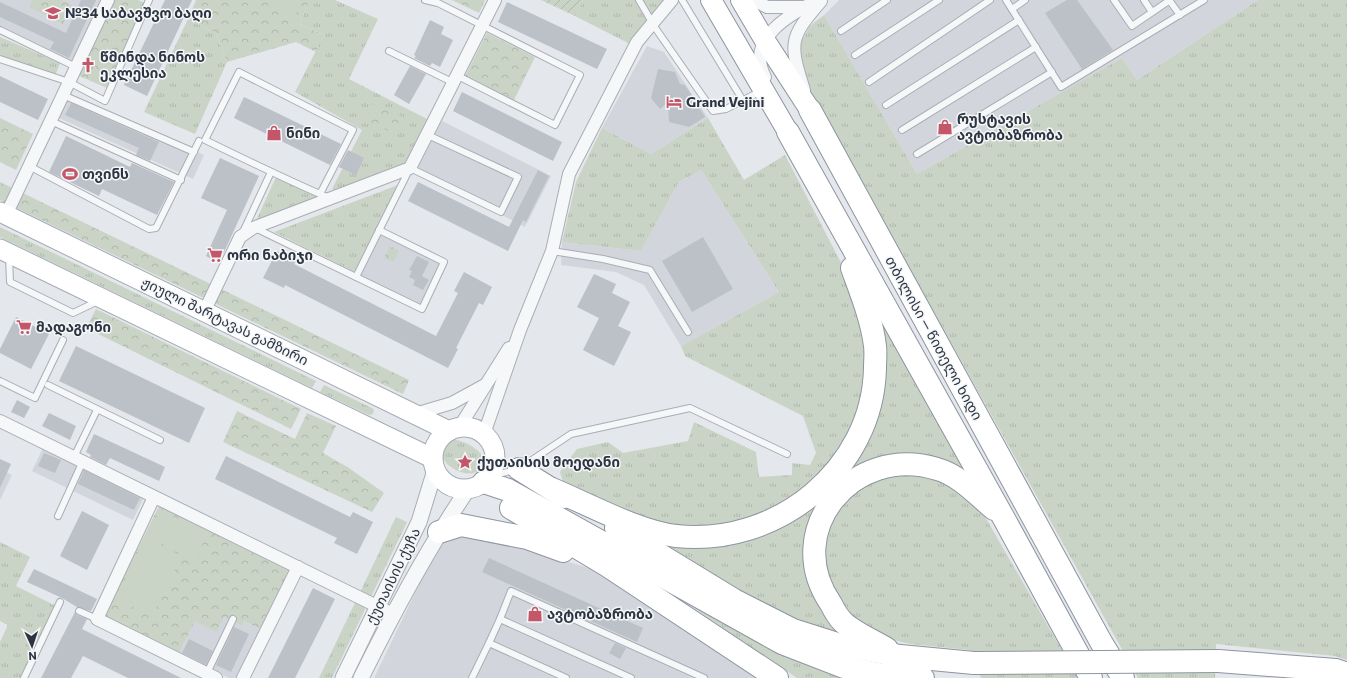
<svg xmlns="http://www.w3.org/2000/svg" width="1347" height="678" viewBox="0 0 1347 678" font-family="Commissioner,'Noto Sans Georgian',sans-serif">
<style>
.built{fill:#d2d6dc}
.grass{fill:url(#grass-tufts)}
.forest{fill:url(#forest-crowns)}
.garden{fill:url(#garden-furrows)}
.pitch{fill:#cad4c6}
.building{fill:#bcc0c7}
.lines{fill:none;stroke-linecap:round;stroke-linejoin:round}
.service-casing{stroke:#a9aeb5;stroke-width:8}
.minor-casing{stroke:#a9aeb5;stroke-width:14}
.tertiary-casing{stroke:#a9aeb5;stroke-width:17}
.primary-casing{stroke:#a4abb5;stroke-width:21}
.trunk-casing{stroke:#8d95a0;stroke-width:22}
.motorway-casing{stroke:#8d95a0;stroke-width:24}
.service{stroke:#f6f7f9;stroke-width:6}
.minor{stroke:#f6f7f9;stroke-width:12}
.tertiary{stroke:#f6f7f9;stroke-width:15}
.primary{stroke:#fff;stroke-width:19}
.trunk{stroke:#fff;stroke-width:20}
.motorway{stroke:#fff;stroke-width:22}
.motorway-bridge-casing{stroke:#8d95a0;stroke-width:24;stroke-linecap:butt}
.motorway-bridge{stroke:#fff;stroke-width:22}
.labels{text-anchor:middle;stroke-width:3;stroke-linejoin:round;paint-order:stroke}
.poi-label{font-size:14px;font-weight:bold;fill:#2d3542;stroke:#f4f6f8;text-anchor:start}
.street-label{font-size:14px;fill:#2d3542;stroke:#f4f6f8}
</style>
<defs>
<pattern id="grass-tufts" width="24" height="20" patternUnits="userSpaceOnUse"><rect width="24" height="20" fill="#cad4c6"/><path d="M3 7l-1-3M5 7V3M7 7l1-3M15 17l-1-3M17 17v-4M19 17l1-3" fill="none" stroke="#aeb7ab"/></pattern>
<pattern id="forest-crowns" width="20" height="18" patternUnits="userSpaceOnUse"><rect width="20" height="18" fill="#cad4c6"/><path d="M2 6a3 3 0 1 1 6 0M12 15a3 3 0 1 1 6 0" fill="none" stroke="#aeb7ab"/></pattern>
<pattern id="garden-furrows" width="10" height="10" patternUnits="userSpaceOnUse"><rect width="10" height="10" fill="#cad4c6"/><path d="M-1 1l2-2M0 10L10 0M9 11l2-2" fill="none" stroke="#aeb7ab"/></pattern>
</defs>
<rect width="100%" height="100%" fill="#e4e7eb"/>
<g class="built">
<polygon points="0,0 102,0 74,63 0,27"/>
<polygon points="839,0 1258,0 1137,80 1122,58 917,174 824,15"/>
<polygon points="647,46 664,52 708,118 651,154 602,128"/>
<polygon points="70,94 204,155 193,179 59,118"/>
<polygon points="442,121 551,176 525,227 416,171"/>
<polygon points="701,170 779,292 681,346 644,285 616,272 561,265 562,242 641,251 679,182"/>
<polygon points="381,233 442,263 420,306 359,277"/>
<polygon points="43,448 144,497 133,520 32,471"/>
<polygon points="0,469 12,475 0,500"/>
<polygon points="444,533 481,535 595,570 763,678 374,678"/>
<polygon points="224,617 242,626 244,621 262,630 239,678 229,678 179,653 195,621"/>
</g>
<g class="grass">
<polygon points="310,0 335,0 378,19 349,79 429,120 404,167 342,193 332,189 362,130 295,92 324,35 299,24"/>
<polygon points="583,0 665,0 630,44 575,16"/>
<polygon points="1258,0 1347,0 1347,660 1335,656 1216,644 1215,678 1138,678 805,81 798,47 810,26 824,15 917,174 1122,58 1137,80"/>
<polygon points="188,19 216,33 227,62 195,134 144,112"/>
<polygon points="0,37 60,63 55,76 0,55"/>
<polygon points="708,118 744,180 785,155 850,280 866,348 863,393 848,436 825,470 789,499 754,518 705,528 660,525 616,509 563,482 560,472 577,449 608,442 623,453 688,441 694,422 756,452 759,477 792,475 792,463 810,465 816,453 803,416 685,356 681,346 779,292 701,170 679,182 641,251 562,242 576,182 602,128 651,154"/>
<polygon points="276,177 321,198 255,223"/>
<polygon points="398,185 355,272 274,232"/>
<polygon points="0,227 316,381 312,388 0,237"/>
<polygon points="875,307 968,477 926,456 889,457 859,465 838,479 814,511 806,540 860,641 814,629 643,539 757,534 856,452"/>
<polygon points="324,385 372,408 374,410 373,414 369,415 320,392"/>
<path d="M448 439C466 438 500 460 476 472 459 480 426 454 448 439Z"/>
<polygon points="895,470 930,472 977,503 1078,678 981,678 970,650 910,644 886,638 862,629 833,594 820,548 830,522 844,500 863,483"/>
<polygon points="396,517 407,522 332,678 319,678"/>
<polygon points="0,542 30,557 16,586 56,606 20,678 0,678 0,642 8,625 0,621"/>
<polygon points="652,579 874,678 797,678"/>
</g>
<g class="forest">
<polygon points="33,0 62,0 72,5 63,24 29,7"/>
<polygon points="111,0 138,0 145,3 107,88 77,75"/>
<polygon points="196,0 310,0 299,24 324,35 316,52 296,42 227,62 216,33 188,19"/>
<polygon points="452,0 485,0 479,13"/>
<polygon points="487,33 535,57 514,100 465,76"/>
<polygon points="373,103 405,118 397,135 365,120"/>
<polygon points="0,118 33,134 16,170 0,162"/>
<polygon points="0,182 409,380 403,394 0,200"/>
<polygon points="390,246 399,251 394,262 384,258"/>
<polygon points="96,309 301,409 291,429 86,328"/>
<polygon points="237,411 295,439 307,413 336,426 323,453 349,468 384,493 372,512 223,442"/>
<polygon points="159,506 292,571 262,630 244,621 242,626 224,617 216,632 195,621 179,653 104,616"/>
</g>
<polygon class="garden" points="541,0 583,0 575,16"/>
<g class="pitch">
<polygon points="271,0 302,0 294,18 268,7"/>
<polygon points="160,510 208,533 195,560 147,536"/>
<polygon points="145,538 182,556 152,616 116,598"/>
</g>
<g class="building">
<polygon points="81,0 96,0 69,58 50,49 54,42 0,17 0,2 66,33"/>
<polygon points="165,0 192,0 147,96 124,85"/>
<polygon points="1067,0 1077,0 1113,50 1082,69 1045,13"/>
<polygon points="507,2 607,49 597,69 498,22"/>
<polygon points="430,20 444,27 441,34 453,40 440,67 432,63 430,66 414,58 416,56 414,55"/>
<polygon points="410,66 426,74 409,104 394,95"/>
<polygon points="658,69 675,72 680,84 685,85 705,117 689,127 669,122 668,102 660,109 651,98"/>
<polygon points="0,76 48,99 38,120 0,102"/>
<polygon points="462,92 562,142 553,161 453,111"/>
<polygon points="244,97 341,144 330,165 234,118"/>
<polygon points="71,103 159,142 150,161 136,155 139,148 65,115"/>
<polygon points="66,136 130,167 132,163 174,182 157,215 102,189 99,196 49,172"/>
<polygon points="348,150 364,158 356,175 339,167"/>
<polygon points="220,158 259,176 219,263 206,256 227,210 201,198"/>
<polygon points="538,170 549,176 526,222 523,220 508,251 408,201 418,182 509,227"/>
<polygon points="703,237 733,289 692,312 662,261"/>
<polygon points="277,251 296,261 294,264 436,336 458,293 454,291 464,272 492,287 483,305 479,303 456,348 458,349 448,368 285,285 284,288 263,278"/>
<polygon points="417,256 429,262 422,276 429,280 423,290 413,285 415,280 409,277 412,271 409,270"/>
<polygon points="594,274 616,284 612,293 630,302 618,326 631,332 614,366 583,350 599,318 577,307"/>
<polygon points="16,317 49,334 31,369 0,353 0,349"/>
<polygon points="76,346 205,408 189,443 59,381"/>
<polygon points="17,400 30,407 24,418 11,412"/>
<polygon points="49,413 76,426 70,440 42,426"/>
<polygon points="94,434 165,467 159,481 110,458 106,465 90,457 91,455 86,452"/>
<polygon points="44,453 61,460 55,473 38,466"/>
<polygon points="226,456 350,517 353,512 373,522 357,554 334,543 337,538 215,479"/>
<polygon points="0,459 11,464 0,488"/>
<polygon points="84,470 140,498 134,510 78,484"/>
<polygon points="82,511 109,525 87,570 60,556"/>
<polygon points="489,558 643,628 637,642 482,572"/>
<polygon points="34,569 97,599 91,611 77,607 62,598 27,582"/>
<polygon points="313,588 335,599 295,678 268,678"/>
<polygon points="75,612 77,615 87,619 82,629 181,678 128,678 83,656 71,678 41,678"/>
<polygon points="234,627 249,634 231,672 216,665"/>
<polygon points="189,639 213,651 206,665 182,653"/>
<polygon points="615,643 626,648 620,659 609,653"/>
</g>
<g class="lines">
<defs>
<g id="service">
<polyline points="425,0 438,3 580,75 555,125 458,76"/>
<polyline points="639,0 656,29 713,111 726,109 761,91"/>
<polyline points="682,0 742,99"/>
<polyline points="1006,0 1061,87 1204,0"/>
<polyline points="1114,0 1132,26 1170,0"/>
<polyline points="1144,0 1152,12"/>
<polyline points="1169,0 1180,15"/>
<polyline points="1012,9 1025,0"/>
<polyline points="0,30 76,67"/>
<polyline points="841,31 887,0"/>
<polyline points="389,51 454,83"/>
<polyline points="855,55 939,0"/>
<polyline points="0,59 69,82 105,101 149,0"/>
<polyline points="869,82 990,0"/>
<polyline points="63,95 194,152"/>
<polyline points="886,105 1019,20"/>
<polyline points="51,121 181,180"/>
<polyline points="902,130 1036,47"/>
<polyline points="917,154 1052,72"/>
<polyline points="29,166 149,229 156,228 199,141"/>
<path d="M320 194 353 130 239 72 205 140C246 160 287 180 329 198"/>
<polyline points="255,228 422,309 444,262 379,230"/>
<polyline points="243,232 271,172"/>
<polyline points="552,251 603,259 650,270 688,332"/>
<polyline points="9,257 10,282 73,313 98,301"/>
<polyline points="356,277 410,168 501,212 518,177 428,135"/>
<polyline points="0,381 35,398 63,340"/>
<polyline points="48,385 160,440"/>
<polyline points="74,457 97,410"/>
<polyline points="523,466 571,434 690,408 787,454"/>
<polyline points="491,476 515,470"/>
<polyline points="58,516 83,461"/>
<polyline points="79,611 97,619"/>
<polyline points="500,619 511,591 704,678"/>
<polyline points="489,643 500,619 631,678"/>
<polyline points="206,675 233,619"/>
<polyline points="24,678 60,602"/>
<polyline points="472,678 489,643 566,678"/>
</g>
<g id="minor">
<polyline points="754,0 767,7 804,7"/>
<path d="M765 77C745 39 790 14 818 0"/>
<path d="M804 90C789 43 789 38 821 1"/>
<polyline points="6,215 108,0"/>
<polyline points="204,312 240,237 253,228 410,168 495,0"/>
<polyline points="415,414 452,403 485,385"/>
<polyline points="0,421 393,614"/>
<polyline points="460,426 509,348"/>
<polyline points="484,434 520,330 552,251 569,174 637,42 672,0"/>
<polyline points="154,497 97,619 216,678"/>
<polyline points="243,678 298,567"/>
</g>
<g id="tertiary">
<polyline points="343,678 419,522 435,470"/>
<path d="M361 678C393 613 427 549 468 489"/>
</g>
<g id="primary">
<polyline points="0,212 449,431"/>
<polyline points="0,249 432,458"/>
<circle cx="464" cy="458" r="31"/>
</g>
<g id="trunk">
<polyline points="711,0 788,132"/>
<polyline points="741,0 764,39 810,110"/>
</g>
<g id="motorway">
<polyline points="810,110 1101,642 1123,678"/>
<polyline points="788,132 1002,515 1091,678"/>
<polyline points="519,469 564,497"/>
<polyline points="484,482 508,490 782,643 844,667 878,674 923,678"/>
<path d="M552 489C588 504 639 532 676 536 776 547 873 470 875 368 875 361 876 353 875 346 872 320 861 293 852 268"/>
<polyline points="511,508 608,566 777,678"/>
<polyline points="616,528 734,600 793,630 837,644 900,656 974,663"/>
<polyline points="439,532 461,525 527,538 563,551"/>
<path d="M887 649C874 641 853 632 843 622 838 617 834 610 831 604 780 530 854 443 937 469 959 475 977 495 994 509"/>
<polyline points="1218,661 1336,670 1347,674"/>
</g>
</defs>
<use href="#service" class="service-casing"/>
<use href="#minor" class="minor-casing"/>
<use href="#tertiary" class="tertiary-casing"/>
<use href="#primary" class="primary-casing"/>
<use href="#trunk" class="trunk-casing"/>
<use href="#motorway" class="motorway-casing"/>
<use href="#service" class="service"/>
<use href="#minor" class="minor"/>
<use href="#tertiary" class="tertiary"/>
<use href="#primary" class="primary"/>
<use href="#trunk" class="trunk"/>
<use href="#motorway" class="motorway"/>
<defs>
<polyline id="motorway-bridge" points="974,663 1218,661"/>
</defs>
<use href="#motorway-bridge" class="motorway-bridge-casing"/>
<use href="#motorway-bridge" class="motorway-bridge"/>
</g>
<defs>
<symbol id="school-bare" viewBox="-9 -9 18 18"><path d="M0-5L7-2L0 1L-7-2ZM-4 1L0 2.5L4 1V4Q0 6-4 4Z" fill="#c35668" stroke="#f4f6f8" stroke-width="2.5" paint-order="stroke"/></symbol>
<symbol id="church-bare" viewBox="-9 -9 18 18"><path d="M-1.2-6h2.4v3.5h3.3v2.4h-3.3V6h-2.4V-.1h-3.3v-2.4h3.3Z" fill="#c35668" stroke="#f4f6f8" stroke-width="2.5" paint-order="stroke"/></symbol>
<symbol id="hotel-bare" viewBox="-9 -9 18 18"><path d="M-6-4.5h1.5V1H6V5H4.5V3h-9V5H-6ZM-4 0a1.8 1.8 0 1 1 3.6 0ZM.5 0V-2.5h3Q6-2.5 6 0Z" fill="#c35668" stroke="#f4f6f8" stroke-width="2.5" paint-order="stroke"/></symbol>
<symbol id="shop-bare" viewBox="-9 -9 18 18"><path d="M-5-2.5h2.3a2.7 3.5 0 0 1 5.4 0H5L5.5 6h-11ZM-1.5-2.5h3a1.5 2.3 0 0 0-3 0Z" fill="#c35668" stroke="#f4f6f8" stroke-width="2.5" paint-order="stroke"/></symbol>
<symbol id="stadium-bare" viewBox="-9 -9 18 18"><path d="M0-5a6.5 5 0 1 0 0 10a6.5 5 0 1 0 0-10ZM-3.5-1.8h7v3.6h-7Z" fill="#c35668" stroke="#f4f6f8" stroke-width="2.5" paint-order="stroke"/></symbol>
<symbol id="supermarket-bare" viewBox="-9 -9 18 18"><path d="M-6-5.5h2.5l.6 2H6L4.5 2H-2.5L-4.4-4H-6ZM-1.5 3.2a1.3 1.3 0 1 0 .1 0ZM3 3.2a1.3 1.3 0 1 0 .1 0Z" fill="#c35668" stroke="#f4f6f8" stroke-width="2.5" paint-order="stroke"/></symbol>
<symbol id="sight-bare" viewBox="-9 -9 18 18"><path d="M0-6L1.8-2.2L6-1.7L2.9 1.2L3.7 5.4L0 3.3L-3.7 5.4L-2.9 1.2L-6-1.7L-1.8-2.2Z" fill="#c35668" stroke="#f4f6f8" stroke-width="2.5" paint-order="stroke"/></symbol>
</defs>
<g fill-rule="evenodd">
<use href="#school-bare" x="42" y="2" width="22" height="22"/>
<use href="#church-bare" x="77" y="54" width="22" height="22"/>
<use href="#hotel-bare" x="663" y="91" width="22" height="22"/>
<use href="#shop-bare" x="934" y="116" width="22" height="22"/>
<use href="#shop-bare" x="263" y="122" width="22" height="22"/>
<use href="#stadium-bare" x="59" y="163" width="22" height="22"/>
<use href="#supermarket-bare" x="204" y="244" width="22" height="22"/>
<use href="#supermarket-bare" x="13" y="316" width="22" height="22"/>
<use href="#sight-bare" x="454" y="451" width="22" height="22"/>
<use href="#shop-bare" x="524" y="603" width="22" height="22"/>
</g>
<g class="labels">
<g class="poi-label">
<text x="65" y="18">№34 საბავშვო ბაღი</text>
<text x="100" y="62">წმინდა ნინოს<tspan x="100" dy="16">ეკლესია</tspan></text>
<text x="686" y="107">Grand Vejini</text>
<text x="957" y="124">რუსტავის<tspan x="957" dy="16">ავტობაზრობა</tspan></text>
<text x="286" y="138">ნინი</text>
<text x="82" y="179">თვინს</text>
<text x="227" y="260">ორი ნაბიჯი</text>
<text x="36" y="332">მადაგონი</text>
<text x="477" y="467">ქუთაისის მოედანი</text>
<text x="547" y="619">ავტობაზრობა</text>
</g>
<g class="street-label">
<text transform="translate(225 321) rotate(26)" y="5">ჟიული შარტავას გამზირი</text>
<text transform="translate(934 338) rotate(61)" y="5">თბილისი — წითელი ხიდი</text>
<text transform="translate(393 576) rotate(-64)" y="5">ქუთაისის ქუჩა</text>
</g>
</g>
<g transform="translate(32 646) rotate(177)" stroke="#f4f6f8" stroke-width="3" paint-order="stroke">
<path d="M0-3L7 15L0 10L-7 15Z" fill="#2d3542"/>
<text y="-6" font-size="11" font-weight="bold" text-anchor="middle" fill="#2d3542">N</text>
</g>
</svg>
